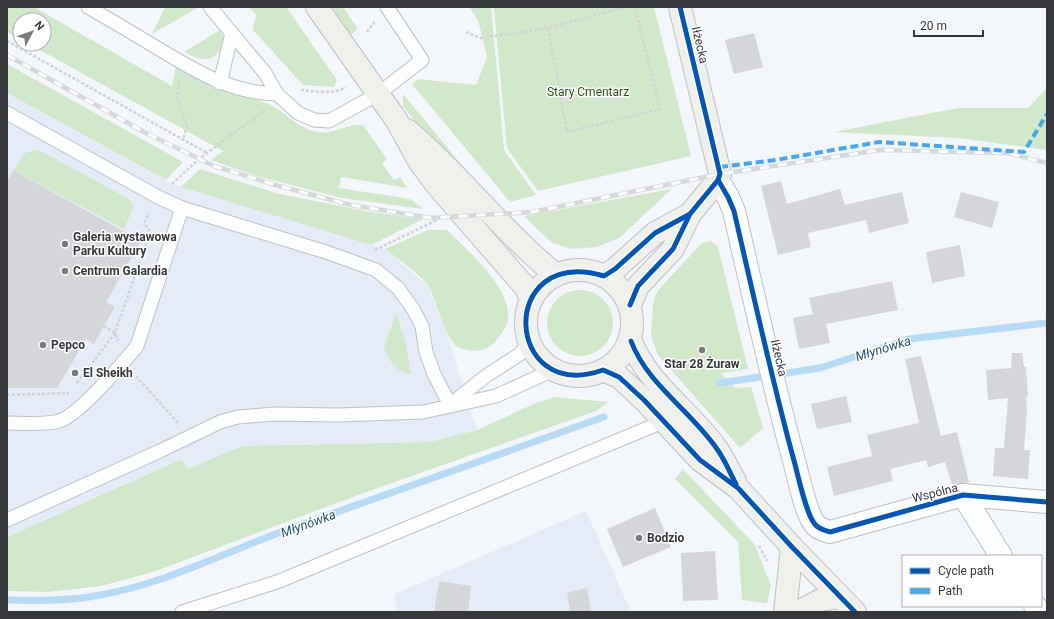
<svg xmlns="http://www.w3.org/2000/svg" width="1054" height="619" viewBox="0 0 1054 619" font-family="Roboto,sans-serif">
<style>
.built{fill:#e5ecf7}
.green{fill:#d2e8cb}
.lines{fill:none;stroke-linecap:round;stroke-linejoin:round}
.stream{stroke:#b5dbf7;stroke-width:7}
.building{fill:#d5d6da}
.lane-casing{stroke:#bec1c4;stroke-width:15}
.street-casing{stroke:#bec1c4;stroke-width:24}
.secondary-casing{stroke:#bec1c4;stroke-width:24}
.path{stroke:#d2d3d6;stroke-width:2.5;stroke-dasharray:3 2;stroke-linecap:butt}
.lane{stroke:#fdfefe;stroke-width:13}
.street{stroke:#fdfefe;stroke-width:22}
.secondary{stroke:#f0f0ec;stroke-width:22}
.rail-casing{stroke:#d7d8da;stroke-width:4.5}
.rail{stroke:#fff;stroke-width:3;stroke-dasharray:9;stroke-linecap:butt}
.quiet{stroke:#3fa9f5;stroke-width:4;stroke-dasharray:8 4;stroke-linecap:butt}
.cycleway-casing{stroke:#fff;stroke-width:8}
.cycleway{stroke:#0057b8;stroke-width:5}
.poi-dot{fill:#787a7e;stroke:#fff;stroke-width:1.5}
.labels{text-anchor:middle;stroke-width:3;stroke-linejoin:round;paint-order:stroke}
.street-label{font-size:12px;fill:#35373b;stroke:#fff}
.park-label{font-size:12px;fill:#2a5010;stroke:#fff}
.poi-label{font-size:12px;font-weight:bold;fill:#35373b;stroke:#fff;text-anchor:start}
.water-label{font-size:13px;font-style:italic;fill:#1e5272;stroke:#fff}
</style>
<rect width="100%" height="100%" fill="#f3f6fa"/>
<g class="built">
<polygon points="7,93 172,184 385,249 428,286 447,334 477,430 429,442 243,446 187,469 182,459 7,537"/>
<polygon points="586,511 631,612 396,612 395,594"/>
</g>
<g class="green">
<path d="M7 7H34L172 86 176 66C188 73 201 81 213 87 233 96 255 97 274 107 290 116 298 129 318 132 334 135 347 123 363 125L387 159 382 163 394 180 400 177 407 188 341 177 339 188 410 199 423 209 342 198 256 176 211 160 223 151 29 44H44V20H20V39L7 32Z"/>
<polygon points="165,7 199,7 152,34"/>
<polygon points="249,7 286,7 337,80 334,87 303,85 253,30 256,14"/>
<polygon points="332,7 343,7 358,29 351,35"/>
<polygon points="469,7 491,7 504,150 536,195 510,202 412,84 418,79 476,85 487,57 478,20"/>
<polygon points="494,7 654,7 691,156 538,191 507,148"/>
<path d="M220 30C227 41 221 58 206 59 198 60 191 55 184 52Z"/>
<polygon points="7,64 183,162 166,180 7,93"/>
<polygon points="1047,88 1047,150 958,138 834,132 958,108 1028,108"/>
<polygon points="403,94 498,209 420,128 403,106"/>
<polygon points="34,150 39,150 127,198 134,206 124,229 13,170 25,153"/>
<polygon points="200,169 279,194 371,212 423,219 371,245 181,187"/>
<polygon points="672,189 619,238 597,247 571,249 551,242 524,216"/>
<path d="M428 230H447C467 251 516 290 507 323 505 330 499 338 494 343 486 352 470 352 460 348 445 342 437 301 429 287 424 277 395 257 385 249Z"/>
<polygon points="711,241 718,247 748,369 721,373 735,388 751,387 763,428 740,448 658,355 651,336 653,305 655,296 660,288 702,243"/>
<circle cx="580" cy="323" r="33"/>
<path d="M396 313 406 344 411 375C397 372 389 361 384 348Z"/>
<polygon points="555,397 608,402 596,411 358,495 153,572 101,586 48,592 7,591 7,537 182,459 187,469 243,446 429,442 477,430 536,403"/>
<polygon points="683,469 755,545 771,586 767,603 742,600 738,542 675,479"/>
</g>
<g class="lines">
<g class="stream">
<polyline points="720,383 820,368 909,339 1047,323"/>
<path d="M7 600C36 601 66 601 95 596 164 585 227 551 292 528 396 491 500 454 604 417"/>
</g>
</g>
<g class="building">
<polygon points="754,33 763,67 734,74 725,40"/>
<polygon points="13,170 141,241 106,302 115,307 104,326 94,344 86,339 57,388 7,388 7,182"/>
<polygon points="781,181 787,204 840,189 845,205 902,192 909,223 869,233 866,220 808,233 811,247 778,255 761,186"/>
<polygon points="961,192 999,202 992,228 954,217"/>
<polygon points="960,245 965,276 932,283 926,252"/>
<polygon points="892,281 898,310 826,324 830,343 799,349 793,318 813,314 809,298"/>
<polygon points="1012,353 1022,353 1024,367 1026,367 1028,396 1026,397 1027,410 1024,450 1030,450 1028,479 993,476 995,448 1004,448 1008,398 988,400 986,370 1011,368"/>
<polygon points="921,356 941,436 957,432 969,482 952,485 945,462 928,467 926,460 890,469 893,481 834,496 827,467 872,456 867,435 919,423 905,359"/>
<polygon points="846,396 852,422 817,429 811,404"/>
<polygon points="655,508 671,547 623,567 607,529"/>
<polygon points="715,551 718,600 683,601 681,553"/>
<polygon points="439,581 471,586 468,612 434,612"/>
<polygon points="587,588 591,612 570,612 567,593"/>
</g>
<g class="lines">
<defs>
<g id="lane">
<path d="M88 7C112 21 136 35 159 49 197 72 232 93 277 94L265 73 210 7"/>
<polyline points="220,83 232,33"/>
<polyline points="277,94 298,113 314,120 329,121 378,94 422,60 387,7"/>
<polyline points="7,113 158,197 182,208"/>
<polyline points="451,404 486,376 520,354 529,342"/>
<path d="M7 423C21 423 47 425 59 421 78 416 123 363 137 346L182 208 326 252 376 270 398 288 413 309 422 326 426 352 434 374 450 405"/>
<polyline points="7,520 160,451 220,422 238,417 274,414 338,415 423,412 496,396 551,371"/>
<polyline points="182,612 277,582 665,421"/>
</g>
<g id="street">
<path d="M718 180 728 197 734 211C753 293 771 376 793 457 798 474 805 511 814 523 818 529 824 530 830 532L963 495 1047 502"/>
<polyline points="963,495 1001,556"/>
<polyline points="1035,606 1040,612"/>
</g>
<g id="secondary">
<polyline points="317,7 397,121 419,161 435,183 526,288 530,298"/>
<path d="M407 130C460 175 502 231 556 275"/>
<circle cx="579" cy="323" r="53"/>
<polyline points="604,276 615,269 655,233 690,214"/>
<polyline points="630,305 638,286 673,249 690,214 718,180 720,174 680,7"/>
<path d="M631 341C647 384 691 412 717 449 724 459 729 471 735 481"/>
<polyline points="603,370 619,377 644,400 700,460 738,488 792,547 855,612"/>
<polyline points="785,612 792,547"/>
<polyline points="798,612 821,600 839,597"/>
</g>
</defs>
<use href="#lane" class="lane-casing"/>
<use href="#street" class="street-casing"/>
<use href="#secondary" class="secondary-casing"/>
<g class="path">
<polyline points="625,7 548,28 567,132 660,109 635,7"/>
<polyline points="367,32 375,21"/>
<polyline points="466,32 481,38 548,28"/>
<polyline points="7,41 207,153"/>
<polyline points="179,82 177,98 187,126 183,140"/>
<path d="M301 90C316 91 333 95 346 87"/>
<polyline points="172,184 199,159 264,111"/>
<polyline points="375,250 437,220"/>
<polyline points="104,326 115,333 118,341"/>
<polyline points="136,376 178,423"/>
<polyline points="77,383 115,333 147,241 149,230 144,223 149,213"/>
<polyline points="7,395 69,393"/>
<polyline points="759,546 767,561"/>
</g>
<use href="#lane" class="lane"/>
<use href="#street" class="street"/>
<use href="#secondary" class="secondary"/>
<defs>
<polyline id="rail" points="7,55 144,132 214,166 279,186 351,205 430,218 532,212 720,174 880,150 1007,153 1047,163"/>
</defs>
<use href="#rail" class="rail-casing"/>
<use href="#rail" class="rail"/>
<polyline class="quiet" points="720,167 776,160 879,142 1024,152 1047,114"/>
<defs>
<g id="cycleway">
<path d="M718 180 728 197 734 211C753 293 771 376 793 457 798 474 805 511 814 523 818 529 824 530 830 532L963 495 1047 502"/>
<path d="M690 214 655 233 615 269 604 276C496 245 504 405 603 370L619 377 644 400 700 460 738 488 792 547 855 612"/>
<polyline points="630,305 638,286 673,249 690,214 718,180 720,174 680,7"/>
<path d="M631 341C647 384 691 411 717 449 725 460 730 473 736 484"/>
</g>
</defs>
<use href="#cycleway" class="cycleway-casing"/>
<use href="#cycleway" class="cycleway"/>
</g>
<g class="poi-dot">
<circle cx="65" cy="244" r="4"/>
<circle cx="65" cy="271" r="4"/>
<circle cx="43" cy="345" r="4"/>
<circle cx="702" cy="350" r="4"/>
<circle cx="75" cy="373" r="4"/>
<circle cx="639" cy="538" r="4"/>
</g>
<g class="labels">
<g class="street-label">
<text transform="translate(700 45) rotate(77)" y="4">Iłżecka</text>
<text transform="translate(779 358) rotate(77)" y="4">Iłżecka</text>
<text transform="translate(935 493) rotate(-14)" y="4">Wspólna</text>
</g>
<g class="park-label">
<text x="588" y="96">Stary Cmentarz</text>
</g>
<g class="poi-label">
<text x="73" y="241">Galeria wystawowa<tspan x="73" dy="14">Parku Kultury</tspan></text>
<text x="73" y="275">Centrum Galardia</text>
<text x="51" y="349">Pepco</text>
<text x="702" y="368" text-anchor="middle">Star 28 Żuraw</text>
<text x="83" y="377">El Sheikh</text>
<text x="647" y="542">Bodzio</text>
</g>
<g class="water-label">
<text transform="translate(883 348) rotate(-17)" y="5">Młynówka</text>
<text transform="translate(308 523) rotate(-20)" y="5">Młynówka</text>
</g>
</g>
<rect width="1054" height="619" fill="none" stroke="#35373b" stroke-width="16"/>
<rect x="902" y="555" width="140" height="52" fill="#ffffff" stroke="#aeafb1"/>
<rect x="910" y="568" width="20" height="6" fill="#0057b8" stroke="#aeafb1"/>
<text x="938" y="575" font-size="12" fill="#35373b">Cycle path</text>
<rect x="910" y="588" width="20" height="6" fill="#3fa9f5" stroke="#aeafb1"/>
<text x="938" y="595" font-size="12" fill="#35373b">Path</text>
<g transform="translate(32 32) rotate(49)"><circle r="19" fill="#ffffff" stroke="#aeafb1"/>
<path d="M0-3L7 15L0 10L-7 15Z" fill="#787a7e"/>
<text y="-6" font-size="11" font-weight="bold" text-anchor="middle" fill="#35373b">N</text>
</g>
<path d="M914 30v6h69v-6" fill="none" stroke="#35373b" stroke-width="2"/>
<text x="920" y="30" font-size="12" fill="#35373b" stroke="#ffffff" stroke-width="3" paint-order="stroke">20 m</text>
</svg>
